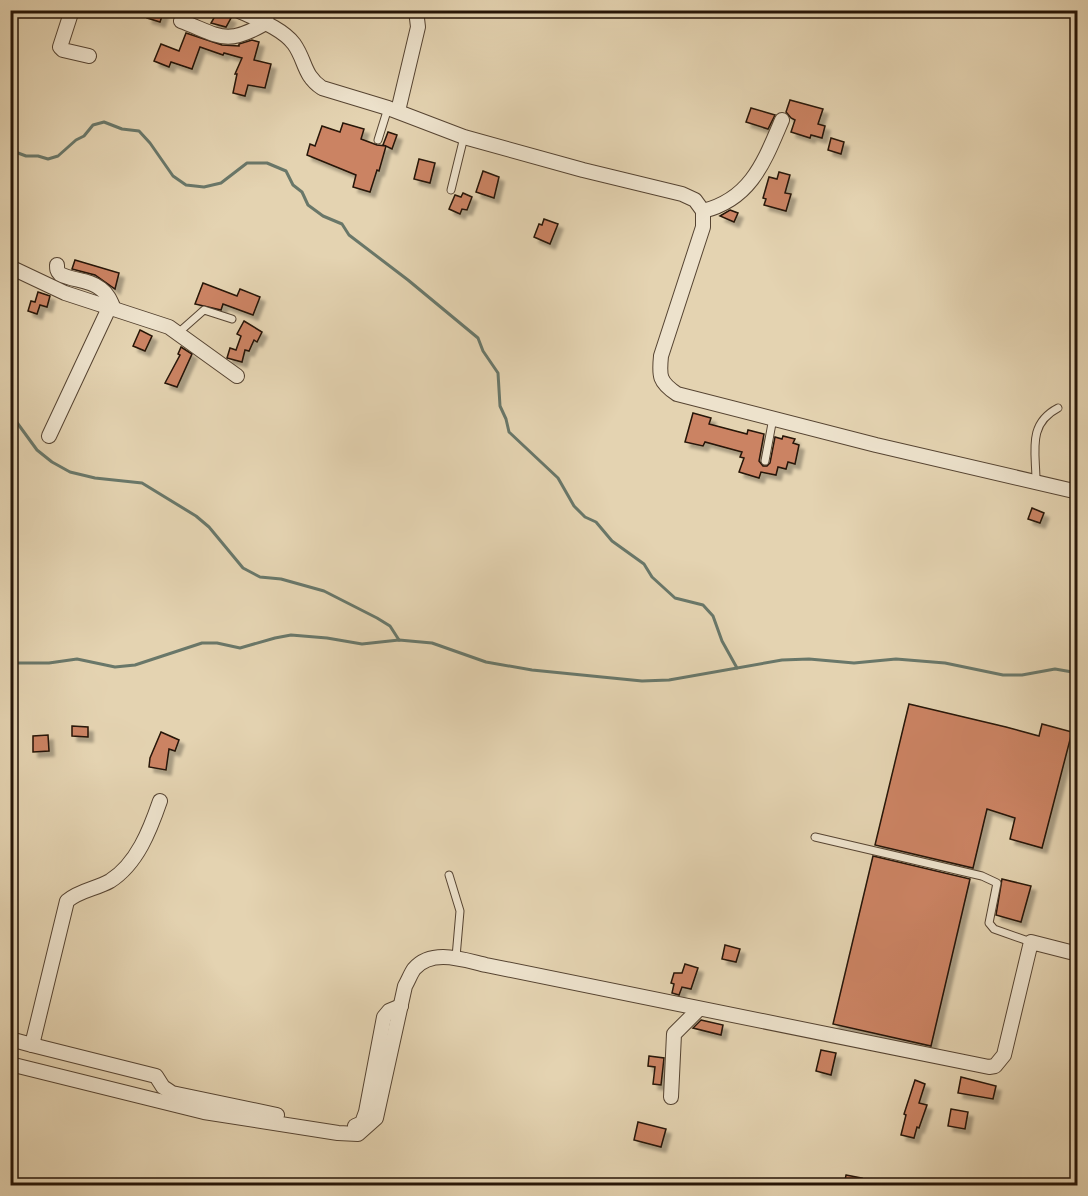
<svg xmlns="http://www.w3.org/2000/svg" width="1088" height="1196" viewBox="0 0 1088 1196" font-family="'IM FELL DW Pica',serif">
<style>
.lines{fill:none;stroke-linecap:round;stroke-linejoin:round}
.stream{stroke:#697769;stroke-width:3}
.building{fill:#cb8364;stroke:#261507;stroke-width:1.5;filter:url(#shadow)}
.service-casing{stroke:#564432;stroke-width:9}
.minor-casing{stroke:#564432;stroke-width:16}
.service{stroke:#ede2cc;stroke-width:7}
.minor{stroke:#ede2cc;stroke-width:14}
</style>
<defs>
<filter id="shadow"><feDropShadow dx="5" dy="5" stdDeviation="1.5" flood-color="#0004"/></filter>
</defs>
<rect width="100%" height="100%" fill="#e4d3b1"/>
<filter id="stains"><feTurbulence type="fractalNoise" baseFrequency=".00333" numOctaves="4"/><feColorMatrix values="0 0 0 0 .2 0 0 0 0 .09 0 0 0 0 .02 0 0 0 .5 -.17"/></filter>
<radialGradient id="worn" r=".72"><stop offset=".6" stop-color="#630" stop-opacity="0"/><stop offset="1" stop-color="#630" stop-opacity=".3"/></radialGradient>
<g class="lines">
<g class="stream">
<polyline points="10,150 26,156 38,156 48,159 58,156 76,140 84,136 93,125 104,122 122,129 139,131 150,143 173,176 186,185 204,187 221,183 247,163 267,163 286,171 293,185 302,192 308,205 323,216 342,224 349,235 408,280 478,338 483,351 498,373 500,406 506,419 509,432 558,478 574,506 585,517 596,522 612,541 644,564 652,577 675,598 703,605 713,616 722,641 737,668"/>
<polyline points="10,413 37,450 52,462 70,472 95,478 142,483 196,516 209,527 243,568 260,577 281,579 324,591 377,618 390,626 399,640"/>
<polyline points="10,663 49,663 77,659 115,667 135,665 202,643 217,643 240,648 275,638 291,635 327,638 362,644 399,640 432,643 486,662 532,670 642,681 669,680 782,660 809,659 854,663 896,659 945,663 1003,675 1022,675 1055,669 1078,673"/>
</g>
</g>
<g class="building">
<polygon points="150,10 164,10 160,22 147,18"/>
<polygon points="218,11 231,18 226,27 211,23"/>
<polygon points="186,33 222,45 239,46 239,44 252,40 259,42 254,60 271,64 265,88 248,85 245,96 233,93 237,74 235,74 242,58 224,53 223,55 200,47 192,69 171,62 169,67 154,61 161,44 179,51"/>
<polygon points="790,100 823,109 818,124 825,126 822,138 811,135 810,138 791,132 795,120 791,118 786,112"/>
<polygon points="751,108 775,115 768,129 746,122"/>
<polygon points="343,123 364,129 361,139 377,145 386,146 383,145 388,132 397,135 392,149 386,146 379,171 377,170 370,192 353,187 356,175 307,155 310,144 315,146 322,126 340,132"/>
<polygon points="831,138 844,142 841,154 828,150"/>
<polygon points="419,159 435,163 430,183 414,179"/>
<polygon points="483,171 499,177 494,198 476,192"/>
<polygon points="779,172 790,175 785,193 791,194 786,211 764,205 766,199 763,198 769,177 777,179"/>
<polygon points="463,193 472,197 467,210 462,209 460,214 449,209 455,195 461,197"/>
<polygon points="730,210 738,213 734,222 720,216"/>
<polygon points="544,219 558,224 550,244 534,237 539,224 542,225"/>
<polygon points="75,260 119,273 115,289 95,275 72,269"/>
<polygon points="203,283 237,296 240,289 260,297 253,315 223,304 221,310 195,304"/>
<polygon points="38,292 50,296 47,307 40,305 37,314 28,311 31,301 35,302"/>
<polygon points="244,321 262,332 257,342 254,340 249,351 245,350 242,362 227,358 230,348 236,350 241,336 237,334"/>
<polygon points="140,330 152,336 145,351 133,346"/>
<polygon points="181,347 192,354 177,387 165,383 180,355 178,354"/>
<polygon points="693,413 711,418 709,424 747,434 748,430 764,434 759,461 763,466 767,466 770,463 775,437 782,439 783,436 795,439 793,443 799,445 795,464 788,462 786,469 778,467 776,475 761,472 759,478 739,472 744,458 740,457 742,452 705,442 703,446 685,442"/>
<polygon points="1032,508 1044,513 1040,523 1028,519"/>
<polygon points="909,704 1006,727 1039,736 1042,724 1072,732 1042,848 1010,839 1015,818 987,809 973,868 875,845"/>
<polygon points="72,726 88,727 88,737 72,736"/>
<polygon points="161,732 179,740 175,751 169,749 166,770 149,767 150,758"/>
<polygon points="48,735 49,751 33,752 33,736"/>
<polygon points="873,856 970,879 931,1046 833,1024"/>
<polygon points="1002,879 1031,886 1021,922 996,915"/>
<polygon points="725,945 740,949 736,962 722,959"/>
<polygon points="685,964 698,968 691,989 682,987 679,995 672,993 674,984 671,983 674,973 682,973"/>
<polygon points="701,1020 723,1025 721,1035 693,1028"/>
<polygon points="821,1050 836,1053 831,1075 816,1071"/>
<polygon points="649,1056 664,1058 661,1085 653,1084 655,1067 648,1066"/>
<polygon points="961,1077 996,1086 993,1099 958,1093"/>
<polygon points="915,1080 925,1084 919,1103 927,1105 919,1128 917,1127 914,1138 901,1135 906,1115 904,1114"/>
<polygon points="951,1109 968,1112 965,1129 948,1126"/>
<polygon points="638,1122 666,1129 661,1147 634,1140"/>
<polygon points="846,1175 862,1178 860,1185 844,1185"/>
</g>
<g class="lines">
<defs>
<g id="service">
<polyline points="378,140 388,108"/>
<polyline points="451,190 464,137"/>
<polyline points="178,333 204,310 232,319"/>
<polyline points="765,461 773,418"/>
<path d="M1036 481C1036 452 1027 424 1058 408"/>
<polyline points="815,837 982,876 997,883 989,923 994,929 1031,942"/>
<polyline points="449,875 460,911 456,957"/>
</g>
<g id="minor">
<polyline points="72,10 60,47 63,50 89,56"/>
<path d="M237 10C256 19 282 28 294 44 306 61 303 75 322 88L388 108 464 137 583 170 682 194 695 200 703 211V227L661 356C659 376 659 382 677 394L876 445 1078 492"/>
<path d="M181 21C220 36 225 46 264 24L269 10"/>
<polyline points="398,111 418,27 416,10"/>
<path d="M703 211C751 199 764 162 782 120"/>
<path d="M57 265C57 269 57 271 60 274 73 281 89 279 101 289 108 294 111 302 114 309"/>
<polyline points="10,267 65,293 169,327 237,376"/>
<polyline points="49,436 109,308"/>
<path d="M10 1039 32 1045 67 901C80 890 96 889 110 881 137 864 150 830 160 801"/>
<polyline points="32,1045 156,1076 163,1087 172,1093 277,1115"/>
<path d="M10 1064 204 1112 338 1133 358 1134 376 1118 405 986C408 981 411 973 414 969 432 948 464 960 486 965L989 1067 995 1066 1004 1055 1031 942 1078 954"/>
<polyline points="671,1097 674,1034 699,1009"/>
<polyline points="355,1126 362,1123 366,1112 384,1017 389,1011 401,1006"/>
</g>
</defs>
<use href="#service" class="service-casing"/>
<use href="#minor" class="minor-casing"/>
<use href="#service" class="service"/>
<use href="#minor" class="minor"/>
</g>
<rect width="1088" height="1196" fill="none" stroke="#e4d3b1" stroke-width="36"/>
<rect x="12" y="12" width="1064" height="1172" fill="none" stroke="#261507" stroke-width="3"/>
<rect x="18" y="18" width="1052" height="1160" fill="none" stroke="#261507" stroke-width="1.5"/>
<rect width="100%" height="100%" filter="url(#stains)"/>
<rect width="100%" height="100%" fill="url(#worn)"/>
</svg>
